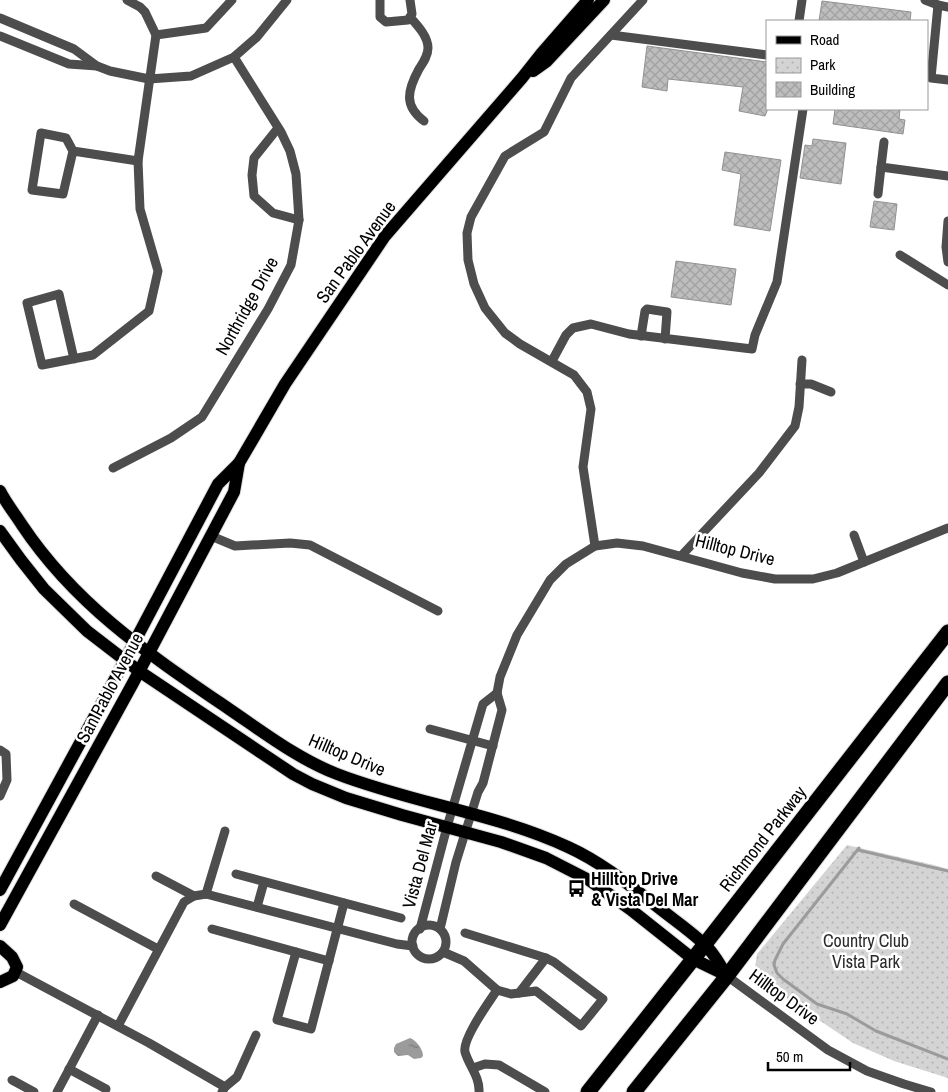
<svg xmlns="http://www.w3.org/2000/svg" width="948" height="1092" viewBox="0 0 948 1092" font-family="'Archivo Narrow',sans-serif">
<style>
.park{fill:url(#park-dots)}
.water{fill:url(#water-ripples)}
.lines{fill:none;stroke-linecap:round;stroke-linejoin:round}
.stream{stroke:#9b9b9b;stroke-width:3}
.building{fill:url(#building-cross-hatch);stroke:#919191}
.major-casing{stroke:#dbdbdb;stroke-width:14}
.highway-casing{stroke:#dbdbdb;stroke-width:17}
.minor{stroke:#4d4d4d;stroke-width:9}
.major{stroke:#000;stroke-width:12}
.highway{stroke:#000;stroke-width:15}
.labels{text-anchor:middle;stroke-width:5;stroke-linejoin:round;paint-order:stroke}
.street-label{font-size:18px;fill:#000;stroke:#fff}
.poi-label{font-size:18px;font-weight:bold;fill:#000;stroke:#fff;text-anchor:start}
.park-label{font-size:18px;fill:#2b2b2b;stroke:#fff}
</style>
<defs>
<pattern id="park-dots" width="8" height="8" patternUnits="userSpaceOnUse" patternTransform="scale(1.25)"><rect width="8" height="8" fill="#d4d4d4"/><path d="M2 2h.1M6 6h.1" fill="none" stroke="#b4b4b4" stroke-width="1.8" stroke-linecap="round"/></pattern>
<pattern id="water-ripples" width="26" height="14" patternUnits="userSpaceOnUse" patternTransform="scale(1.25)"><rect width="26" height="14" fill="#9b9b9b"/><path d="M2 4q2-2 4 0t4 0M15 11q2-2 4 0t4 0" fill="none" stroke="#7c7c7c"/></pattern>
<pattern id="building-cross-hatch" width="8" height="8" patternUnits="userSpaceOnUse" patternTransform="scale(1.25)"><rect width="8" height="8" fill="#bdbdbd"/><path d="M0 0l8 8M0 8l8-8" fill="none" stroke="#a1a1a1"/></pattern>
</defs>
<rect width="100%" height="100%" fill="#fff"/>
<polygon class="park" points="847,845 934,865 948,869 948,1078 894,1061 853,1043 764,983 755,967 757,954"/>
<path class="water" d="M410 1038C416 1040 423 1049 423 1056L421 1058 414 1059 408 1055 398 1056 394 1052V1048L396 1044Z"/>
<g class="lines">
<g class="stream">
<polyline points="859,848 783,944 775,960 774,965 777,973 783,979 817,1004 847,1014 876,1031 948,1059"/>
<polyline points="858,850 948,871"/>
</g>
</g>
<g class="building">
<polygon points="822,1 911,12 910,21 819,21"/>
<polygon points="647,46 767,62 767,111 765,116 739,111 743,87 668,79 667,91 642,87"/>
<polygon points="835,109 900,109 899,119 905,120 903,134 833,124"/>
<polygon points="813,139 846,143 841,184 800,178 805,145 812,146"/>
<polygon points="725,152 781,160 770,231 734,225 741,174 722,170"/>
<polygon points="874,201 897,204 894,230 870,227"/>
<polygon points="676,261 736,269 731,305 671,297"/>
</g>
<g class="lines">
<defs>
<g id="major">
<polyline points="533,71 547,61 604,0"/>
<path d="M0 491C6 503 15 514 22 525 76 606 150 655 229 709 263 732 298 759 337 774 412 803 494 813 568 847 599 861 627 883 654 904 670 917 688 929 703 943 713 951 720 965 727 976"/>
<polyline points="0,531 21,560 44,589 87,631 139,671 293,774 312,784 346,798 402,815 501,842 546,858 589,880 630,909 693,959 724,974"/>
<polyline points="0,890 117,675 218,484 239,463 285,384 385,236 522,78 541,54 588,0"/>
<polyline points="0,925 133,683 234,492 239,463"/>
<polyline points="0,946 12,957 17,967 13,976 0,982"/>
</g>
<g id="highway">
<polyline points="588,1092 705,944 948,632"/>
<polyline points="634,1092 727,976 948,683"/>
</g>
</defs>
<use href="#major" class="major-casing"/>
<use href="#highway" class="highway-casing"/>
<g class="minor">
<polyline points="380,0 380,17 386,22 408,20 412,14 410,0"/>
<polyline points="925,0 938,5 948,7"/>
<polyline points="938,5 931,78 948,80"/>
<path d="M410 17C417 25 428 36 428 48 428 56 423 63 419 69 407 91 404 106 424 121"/>
<polyline points="0,18 74,49 97,66 110,71 149,79 191,76 234,57 257,37 287,0"/>
<polyline points="799,21 802,0"/>
<polyline points="156,35 206,28 232,0"/>
<polyline points="611,35 767,55"/>
<polyline points="0,36 69,64 97,66"/>
<polyline points="278,128 254,158 252,175 254,196 273,213 299,220"/>
<polyline points="884,142 881,167 948,176"/>
<polyline points="73,151 63,194 32,190 41,133 66,138 73,151 138,161"/>
<polyline points="878,194 881,167"/>
<polyline points="948,221 946,247 948,262"/>
<polyline points="900,255 948,285"/>
<polyline points="641,336 645,311 647,309 667,312 665,339"/>
<polyline points="74,359 59,294 27,303 42,365 93,355 149,311 158,271 140,209 138,161 156,35 145,12 140,7 127,0"/>
<polyline points="552,361 566,335 573,328 591,324 629,334 752,349 755,335 777,282 803,109"/>
<polyline points="800,384 811,384 831,392"/>
<polyline points="113,468 171,438 202,417 268,309 291,265 299,220 296,174 290,151 281,132 234,57"/>
<polyline points="854,535 864,562"/>
<polyline points="211,536 235,546 290,543 310,545 438,611"/>
<polyline points="595,546 583,467 591,409 587,392 574,375 520,344 505,333 485,308 474,284 468,260 467,233 471,217 505,156 544,132 571,78 643,0"/>
<polyline points="682,555 759,473 795,426 799,407 802,360"/>
<polyline points="497,693 500,677 517,635 550,580 566,564 595,546 617,543 643,546 742,573 775,579 813,579 837,573 948,528"/>
<polyline points="430,729 493,746"/>
<polyline points="0,750 6,754 7,780 0,796"/>
<polyline points="236,874 401,918"/>
<polyline points="156,876 194,896"/>
<polyline points="206,894 225,831"/>
<polyline points="74,904 158,949"/>
<polyline points="257,907 264,882"/>
<circle cx="429" cy="942" r="17"/>
<polyline points="212,929 329,961"/>
<polyline points="420,929 447,827 483,704 497,693"/>
<polyline points="440,929 456,862 478,792 483,783 502,710 497,693"/>
<polyline points="296,952 277,1020 311,1029 344,903"/>
<polyline points="443,952 464,961 497,990 511,994 536,991 581,1026 603,999 554,962 546,958 465,933"/>
<polyline points="16,972 149,1043 225,1087"/>
<polyline points="727,976 828,1050 867,1071 904,1084 931,1092"/>
<polyline points="519,993 546,958"/>
<polyline points="118,1026 184,902 194,896 206,894 397,944 413,946"/>
<polyline points="473,1068 485,1064 499,1065 545,1092"/>
<polyline points="69,1069 106,1089"/>
<polyline points="12,1080 34,1092"/>
<polyline points="57,1092 98,1015"/>
<polyline points="222,1092 225,1087 237,1077 256,1035"/>
<path d="M479 1092C480 1077 469 1066 465 1052 462 1039 489 1002 497 990"/>
</g>
<use href="#major" class="major"/>
<use href="#highway" class="highway"/>
</g>
<defs>
<symbol id="bus-bare" viewBox="-9 -9 18 18"><path d="M-5-6H5V4H4V6H2V4H-2V6H-4V4H-5ZM-3.5-4V0h7V-4ZM-3.5 1.2v1.5H-2V1.2ZM2 1.2v1.5H3.5V1.2Z" fill="#000" stroke="#fff" stroke-width="2.5" paint-order="stroke"/></symbol>
</defs>
<g fill-rule="evenodd">
<use href="#bus-bare" x="564" y="876" width="25" height="25"/>
</g>
<g class="labels">
<g class="street-label">
<text transform="translate(356 252) rotate(-54)" y="6">San Pablo Avenue</text>
<text transform="translate(247 306) rotate(-61)" y="6">Northridge Drive</text>
<text transform="translate(735 550) rotate(14)" y="6">Hilltop Drive</text>
<text transform="translate(110 688) rotate(-62)" y="6">San Pablo Avenue</text>
<text transform="translate(347 755) rotate(23)" y="6">Hilltop Drive</text>
<text transform="translate(763 839) rotate(-52)" y="6">Richmond Parkway</text>
<text transform="translate(420 865) rotate(-75)" y="6">Vista Del Mar</text>
<text transform="translate(784 997) rotate(36)" y="6">Hilltop Drive</text>
</g>
<g class="poi-label">
<text x="591" y="885">Hilltop Drive<tspan x="591" dy="21">&amp; Vista Del Mar</tspan></text>
</g>
<g class="park-label">
<text x="866" y="947">Country Club<tspan x="866" dy="21">Vista Park</tspan></text>
</g>
</g>
<rect x="766" y="20" width="162" height="90" fill="#ffffff" stroke="#999999"/>
<rect x="776" y="36" width="25" height="8" fill="#000000" stroke="#999999"/>
<text x="810" y="45" font-size="15" fill="#000000">Road</text>
<rect x="776" y="58" width="25" height="15" fill="url(#park-dots)" stroke="#999999"/>
<text x="810" y="70" font-size="15" fill="#000000">Park</text>
<rect x="776" y="82" width="25" height="15" fill="url(#building-cross-hatch)" stroke="#999999"/>
<text x="810" y="95" font-size="15" fill="#000000">Building</text>
<path d="M768 1062v8h82v-8" fill="none" stroke="#000000" stroke-width="2.5"/>
<text x="776" y="1062" font-size="15" fill="#000000" stroke="#ffffff" stroke-width="4" paint-order="stroke">50 m</text>
</svg>
